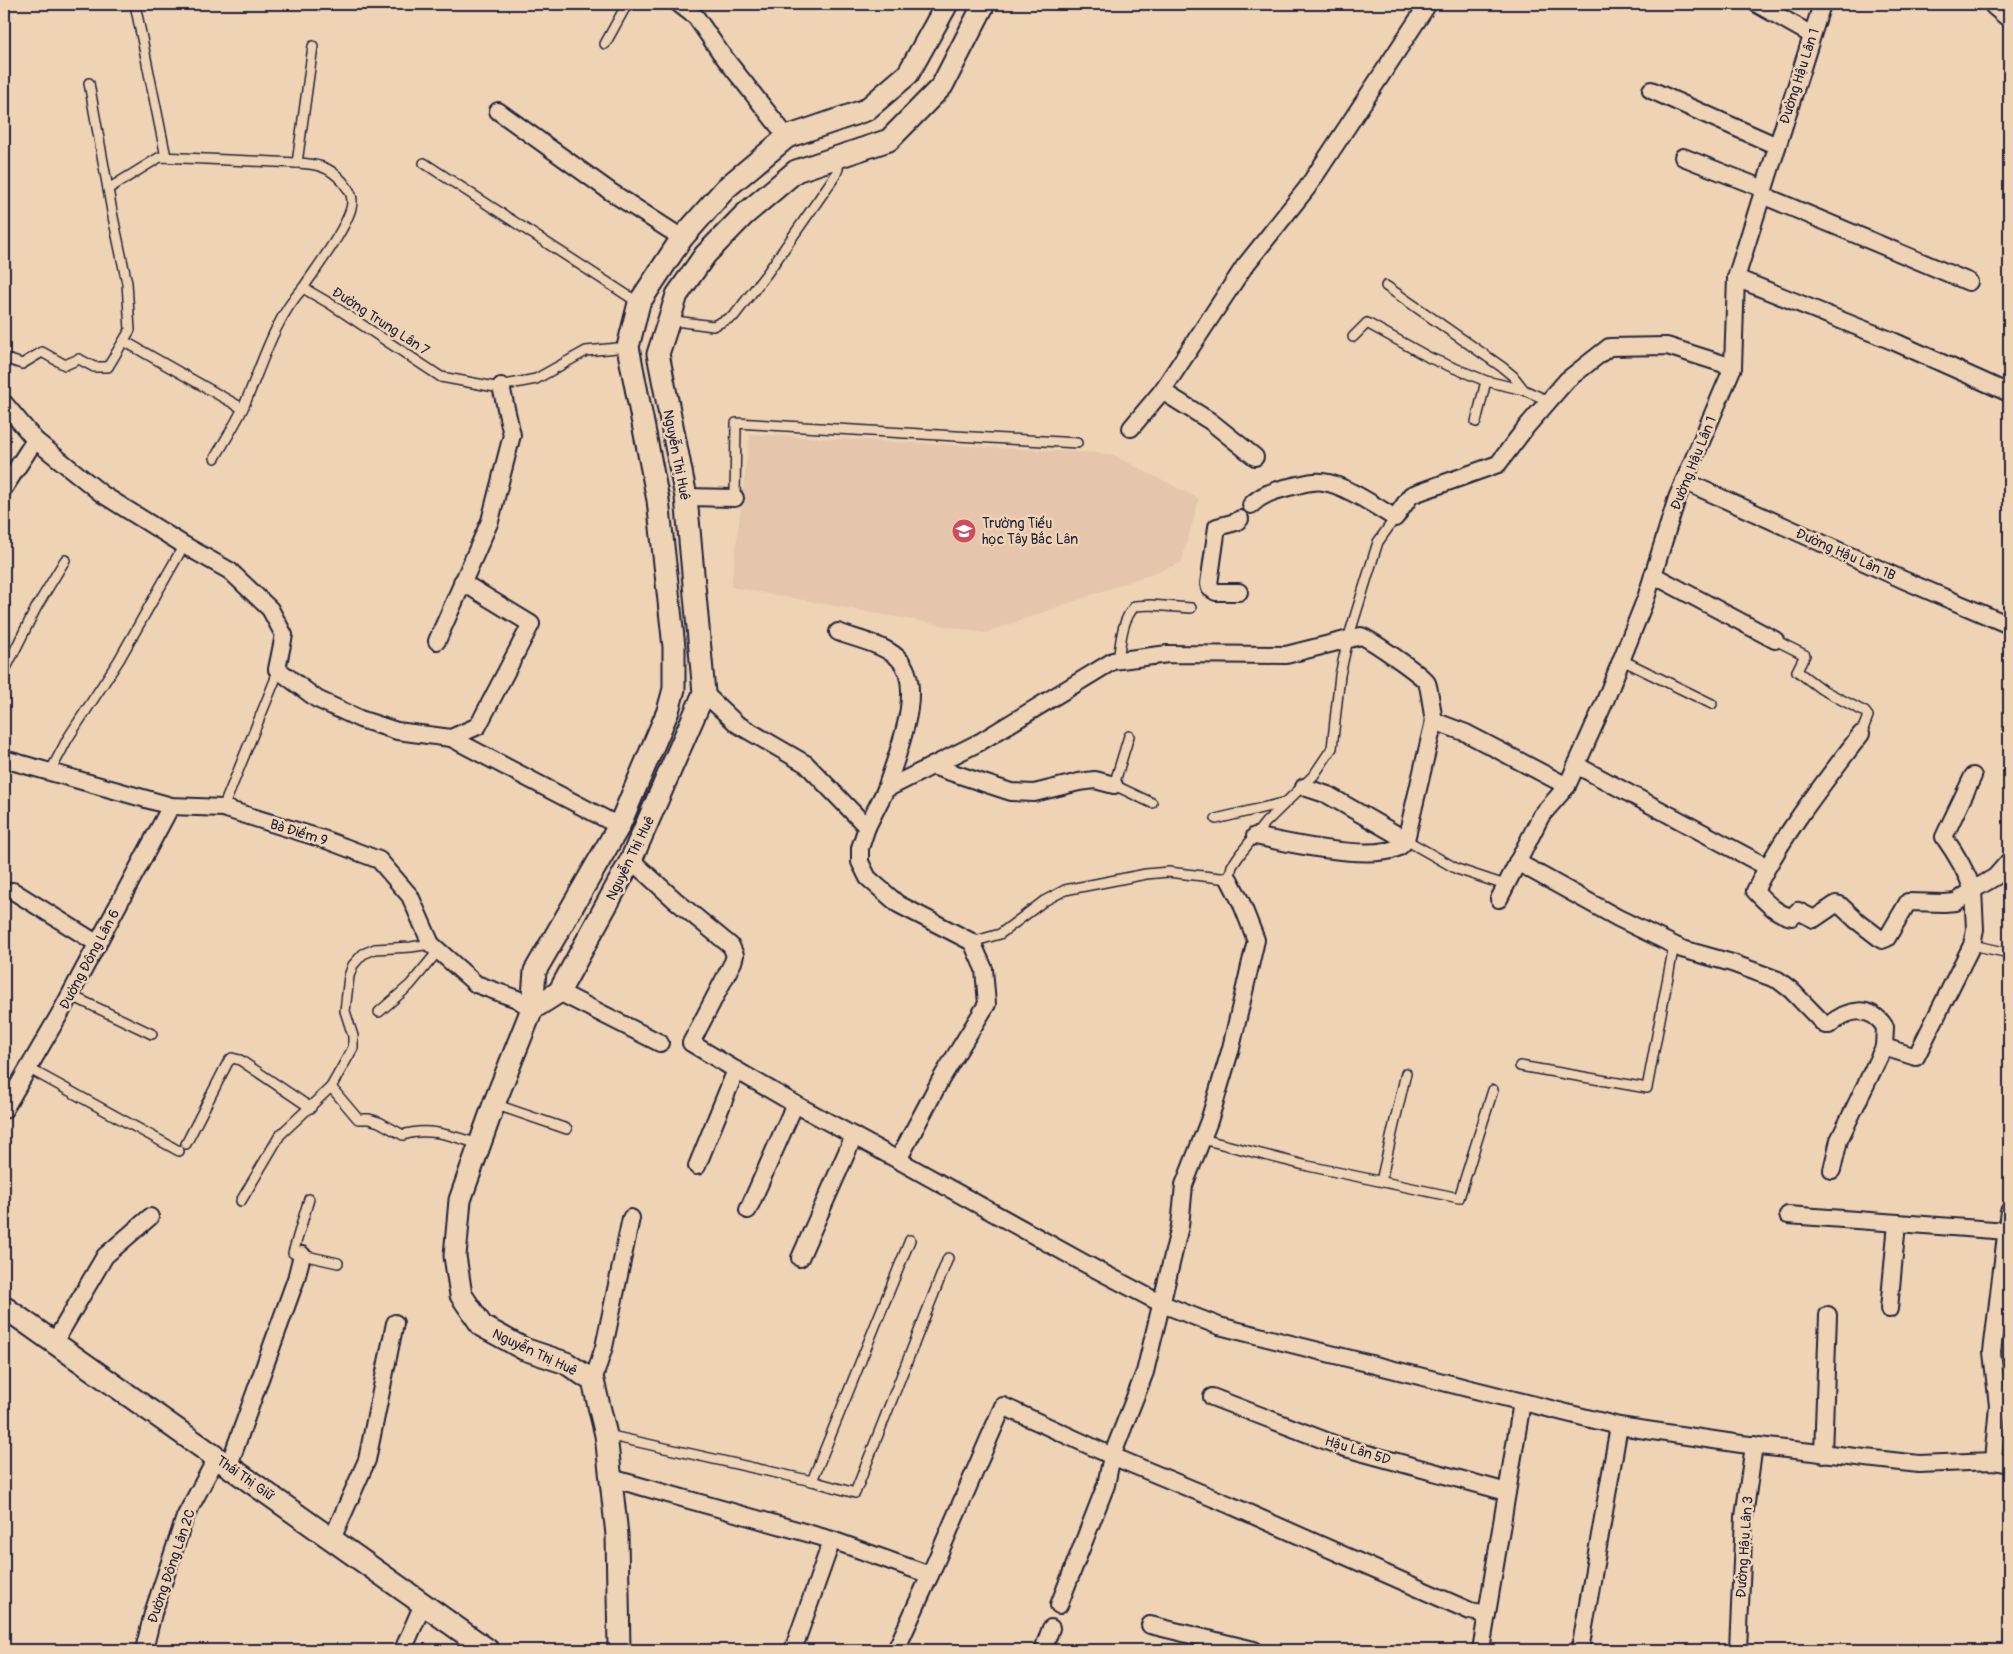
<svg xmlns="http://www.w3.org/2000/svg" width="2013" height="1654" viewBox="0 0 2013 1654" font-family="Pangolin,sans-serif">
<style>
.built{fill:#e5c5ac}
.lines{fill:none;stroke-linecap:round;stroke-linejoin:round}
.service-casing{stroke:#22223b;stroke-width:12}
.minor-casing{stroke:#22223b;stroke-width:20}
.tertiary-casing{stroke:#22223b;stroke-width:25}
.secondary-casing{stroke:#22223b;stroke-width:28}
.service{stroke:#eed3b5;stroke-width:9}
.minor{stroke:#eed3b5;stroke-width:16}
.tertiary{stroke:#eed3b5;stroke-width:21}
.secondary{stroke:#eed3b5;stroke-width:24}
.labels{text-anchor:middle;stroke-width:5;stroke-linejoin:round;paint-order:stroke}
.street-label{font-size:14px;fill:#22223b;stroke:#eed3b5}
.poi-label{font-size:14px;fill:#22223b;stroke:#eed3b5;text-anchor:start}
</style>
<rect width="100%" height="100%" fill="#eed3b5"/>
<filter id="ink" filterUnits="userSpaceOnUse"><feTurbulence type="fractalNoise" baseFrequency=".02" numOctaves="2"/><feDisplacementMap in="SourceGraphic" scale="10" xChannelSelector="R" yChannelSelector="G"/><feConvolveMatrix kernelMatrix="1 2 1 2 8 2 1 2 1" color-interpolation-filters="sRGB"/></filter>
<g filter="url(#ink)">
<polygon class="built" points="750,434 1111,454 1199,499 1181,563 985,633 731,587"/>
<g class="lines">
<defs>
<g id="service">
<polyline points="135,4 166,157"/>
<polyline points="605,44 627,4"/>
<polyline points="297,163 313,46"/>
<polyline points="424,163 639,303"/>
<path d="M108 189 160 157 297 163C316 164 329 166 342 181 347 187 352 193 352 201 353 220 315 270 303 288"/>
<polyline points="1386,286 1502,367 1513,376 1524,390"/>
<polyline points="668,320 713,326 734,316 768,272 835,176 838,169 839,157"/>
<polyline points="1353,337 1367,323 1430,358 1486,381 1524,390 1549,401"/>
<polyline points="124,341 242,408"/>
<polyline points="4,358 22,364 42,352 65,365 79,359 94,367 108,367 130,330 127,283 113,217 89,83"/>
<polyline points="1476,422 1486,381"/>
<path d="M215 458C224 442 235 425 243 408 261 368 273 321 303 288L329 303 441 377 495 387 536 379 586 351 628 347"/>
<polyline points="735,498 736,423 1077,443"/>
<polyline points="1775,640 1805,655 1797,671 1821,689 1865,712 1868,716 1861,734"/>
<polyline points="1622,660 1712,704"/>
<path d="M1118 661C1121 642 1121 621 1135 606L1150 605 1191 608"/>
<polyline points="4,672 36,608 65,560"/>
<polyline points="1129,736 1114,785 1152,803"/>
<polyline points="50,772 68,738 119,660 184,545"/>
<polyline points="223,808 275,680 277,669"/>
<polyline points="1216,819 1287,802"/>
<polyline points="1406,840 1457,869 1505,885"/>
<polyline points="972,942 1000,934 1044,901 1065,890 1146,874 1168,872 1229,879 1232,866 1241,853 1266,822 1314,775 1332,748 1340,675 1348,639 1378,542 1395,518"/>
<polyline points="1972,945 2009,953"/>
<polyline points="70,995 152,1034"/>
<polyline points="379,1012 410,985 439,950"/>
<polyline points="1520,1066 1647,1088 1674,945"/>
<polyline points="28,1068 179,1151"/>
<path d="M331 1087 358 1119H369L379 1122 403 1135C428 1126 455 1137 479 1144"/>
<polyline points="494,1104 567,1129"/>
<polyline points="1202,1139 1308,1166 1459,1198 1493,1090"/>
<polyline points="186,1144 228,1062 232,1058 240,1060 311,1108"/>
<polyline points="1381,1181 1406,1073"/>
<polyline points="309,1199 293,1253 338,1263"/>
<polyline points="241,1201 280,1135 331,1087 353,1048 353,1036 345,1011 349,976 353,965 363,954 375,949 411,947 431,944"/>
<polyline points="607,1435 812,1481 910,1240"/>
<polyline points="812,1481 855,1493 948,1258"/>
</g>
<g id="minor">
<polyline points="679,4 696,17 720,52 787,137"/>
<polyline points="1757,4 1812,35"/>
<polyline points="1651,90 1777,146"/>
<polyline points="498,111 611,192 682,238"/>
<polyline points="1683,157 1764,189"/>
<polyline points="1762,195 1969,282"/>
<polyline points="1736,278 1895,342 2009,393"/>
<polyline points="1162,391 1210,421 1255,457"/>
<polyline points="4,403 35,440 102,494 184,545 230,571 270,609 284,635 277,669 317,699 360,719 397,731 451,738 478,726 531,624 462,582"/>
<polyline points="1131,428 1162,391 1244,267 1307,188 1428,4"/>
<polyline points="1684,481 1906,581 2009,625"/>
<polyline points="4,488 35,440"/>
<polyline points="686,497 735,498"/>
<path d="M1251 505C1262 494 1274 491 1289 487 1300 485 1312 480 1323 482 1343 484 1377 507 1395 518L1411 495 1498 464 1527 426 1567 380 1609 347 1667 346 1733 367"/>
<polyline points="1653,575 1775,640"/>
<polyline points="1239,592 1216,592 1210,588 1209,584 1217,527 1236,522 1240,519"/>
<path d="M838 632C856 639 883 644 898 658 927 686 896 756 886 789"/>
<polyline points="437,641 490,521 512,435 501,386"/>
<polyline points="704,693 737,724 806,764 867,827"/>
<path d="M1861 734C1823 784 1782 835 1755 891 1766 902 1776 914 1792 917L1798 911 1814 919 1836 904 1840 905 1856 920 1882 940 1887 938 1908 902 1944 903 1956 902 1973 890C1966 871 1956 854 1944 837L1973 776"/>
<polyline points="451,738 619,826"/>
<polyline points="4,759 171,806 223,808 326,840 379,860 410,896 431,944 476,984 517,999 532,1009"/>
<polyline points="1576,765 1767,867"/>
<polyline points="932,766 1011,792 1034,793 1079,782 1095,780 1114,785"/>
<polyline points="1304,787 1328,795 1406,840"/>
<path d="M1255 836C1287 843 1368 861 1397 848 1401 847 1403 843 1406 840L1434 721 1466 733 1567 786"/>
<polyline points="631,860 675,900 731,946 735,955 733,962 691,1043 736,1070 697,1166"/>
<path d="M1517 862 1618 918 1682 949 1732 963 1778 980 1791 990 1825 1025H1829C1847 1009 1870 1004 1885 1027L1884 1047"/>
<polyline points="13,891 98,944"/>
<polyline points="1499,899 1541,816 1567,786 1605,701 1646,598 1677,498 1733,367 1736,278 1822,4"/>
<polyline points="559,992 660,1043"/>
<polyline points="736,1070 795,1104"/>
<polyline points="4,1110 62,1010 171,806"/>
<polyline points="898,1160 1084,1263 1162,1304 1219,1326 1619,1426 1741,1444 1919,1464 1993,1461 2009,1464"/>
<polyline points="1832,1170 1839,1140 1884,1047 1916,1057 1972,945 1975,929 1973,890 1995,877 2009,861"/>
<polyline points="748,1210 795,1104 854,1136"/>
<polyline points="1788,1215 2007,1231"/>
<path d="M800 1258 854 1136 898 1160 941 1079 987 1004 984 969 972 942 898 904 868 878 860 862V848L867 827 886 789 980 742 1113 661 1168 654 1286 655 1361 636C1370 639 1424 676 1427 683 1430 690 1432 712 1434 721"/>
<polyline points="1889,1309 1897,1223"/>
<polyline points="54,1343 105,1256 150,1217"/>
<polyline points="593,1381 604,1347 631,1218"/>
<polyline points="1212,1397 1342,1447 1507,1492"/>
<polyline points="1823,1454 1828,1315"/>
<polyline points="1993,1461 1998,1406 1992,1352 2009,1211"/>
<polyline points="229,1465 296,1279 302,1255"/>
<polyline points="611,1478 832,1540 930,1575 1003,1406 1112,1456 1145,1372 1180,1226 1184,1185 1209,1121 1231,1048 1256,940 1241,902 1229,879"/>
<polyline points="332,1539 367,1460 395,1323"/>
<polyline points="1059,1605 1106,1485 1112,1456 1230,1505 1470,1611 1487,1614"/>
<polyline points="1150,1625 1254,1650"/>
<polyline points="144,1650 153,1613 185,1517 217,1457"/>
<polyline points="403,1650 423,1604"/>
<polyline points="793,1650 832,1540"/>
<polyline points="896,1650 930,1575"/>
<polyline points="1043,1650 1051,1628"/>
<polyline points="1481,1650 1522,1402"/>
<polyline points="1580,1650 1619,1426"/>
<polyline points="1738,1650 1744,1517 1754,1445"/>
</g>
<g id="tertiary">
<polyline points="532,1009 559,992 631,860 704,693 686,497 658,354 677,295 705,255 744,215 796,171 889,140 942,86 984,4"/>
<polyline points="4,1307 488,1650"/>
<polyline points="619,1650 617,1535 606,1435 593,1381 566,1363 524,1349 482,1326 461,1295 455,1256 460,1200 494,1104 532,1009 535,971 619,826 668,711 674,689 674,647 658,500 628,347 639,303 682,238 726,188 787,137 866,110 908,74 947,4"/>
</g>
<polyline id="secondary" points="1997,4 2009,14"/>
</defs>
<use href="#service" class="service-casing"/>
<use href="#minor" class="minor-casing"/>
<use href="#tertiary" class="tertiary-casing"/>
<use href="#secondary" class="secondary-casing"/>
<use href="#service" class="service"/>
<use href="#minor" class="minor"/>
<use href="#tertiary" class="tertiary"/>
<use href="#secondary" class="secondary"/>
</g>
</g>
<defs>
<symbol id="school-disc" viewBox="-11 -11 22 22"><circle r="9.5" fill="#d1495b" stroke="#eed3b5"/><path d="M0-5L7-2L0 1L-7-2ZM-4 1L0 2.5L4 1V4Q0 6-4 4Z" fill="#fff"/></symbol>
</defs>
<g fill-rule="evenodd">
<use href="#school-disc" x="950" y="517" width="28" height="28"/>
</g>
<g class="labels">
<g class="street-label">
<text transform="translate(1799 76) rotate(-72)" y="5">Đường Hậu Lân 1</text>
<text transform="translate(381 321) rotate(33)" y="5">Đường Trung Lân 7</text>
<text transform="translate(677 455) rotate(79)" y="5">Nguyễn Thị Huê</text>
<text transform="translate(1693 463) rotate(-68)" y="5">Đường Hậu Lân 1</text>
<text transform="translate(1846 554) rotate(24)" y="5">Đường Hậu Lân 1B</text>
<text transform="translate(299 832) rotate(17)" y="5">Bà Điểm 9</text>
<text transform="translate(630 858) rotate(-64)" y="5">Nguyễn Thị Huê</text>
<text transform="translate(89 959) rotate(-62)" y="5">Đường Đông Lân 6</text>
<text transform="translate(535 1352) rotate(25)" y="5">Nguyễn Thị Huê</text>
<text transform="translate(1358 1450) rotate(17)" y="5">Hậu Lân 5D</text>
<text transform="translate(246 1478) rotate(35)" y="5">Thái Thị Giữ</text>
<text transform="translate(1744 1547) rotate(-86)" y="5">Đường Hậu Lân 3</text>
<text transform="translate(171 1566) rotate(-71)" y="5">Đường Đông Lân 2C</text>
</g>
<g class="poi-label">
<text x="982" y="528">Trường Tiểu<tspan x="982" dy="16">học Tây Bắc Lân</tspan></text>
</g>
</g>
<rect width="2013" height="1654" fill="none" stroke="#eed3b5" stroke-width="20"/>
<rect x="10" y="10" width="1993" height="1634" fill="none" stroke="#22223b" stroke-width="2" filter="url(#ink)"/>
</svg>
